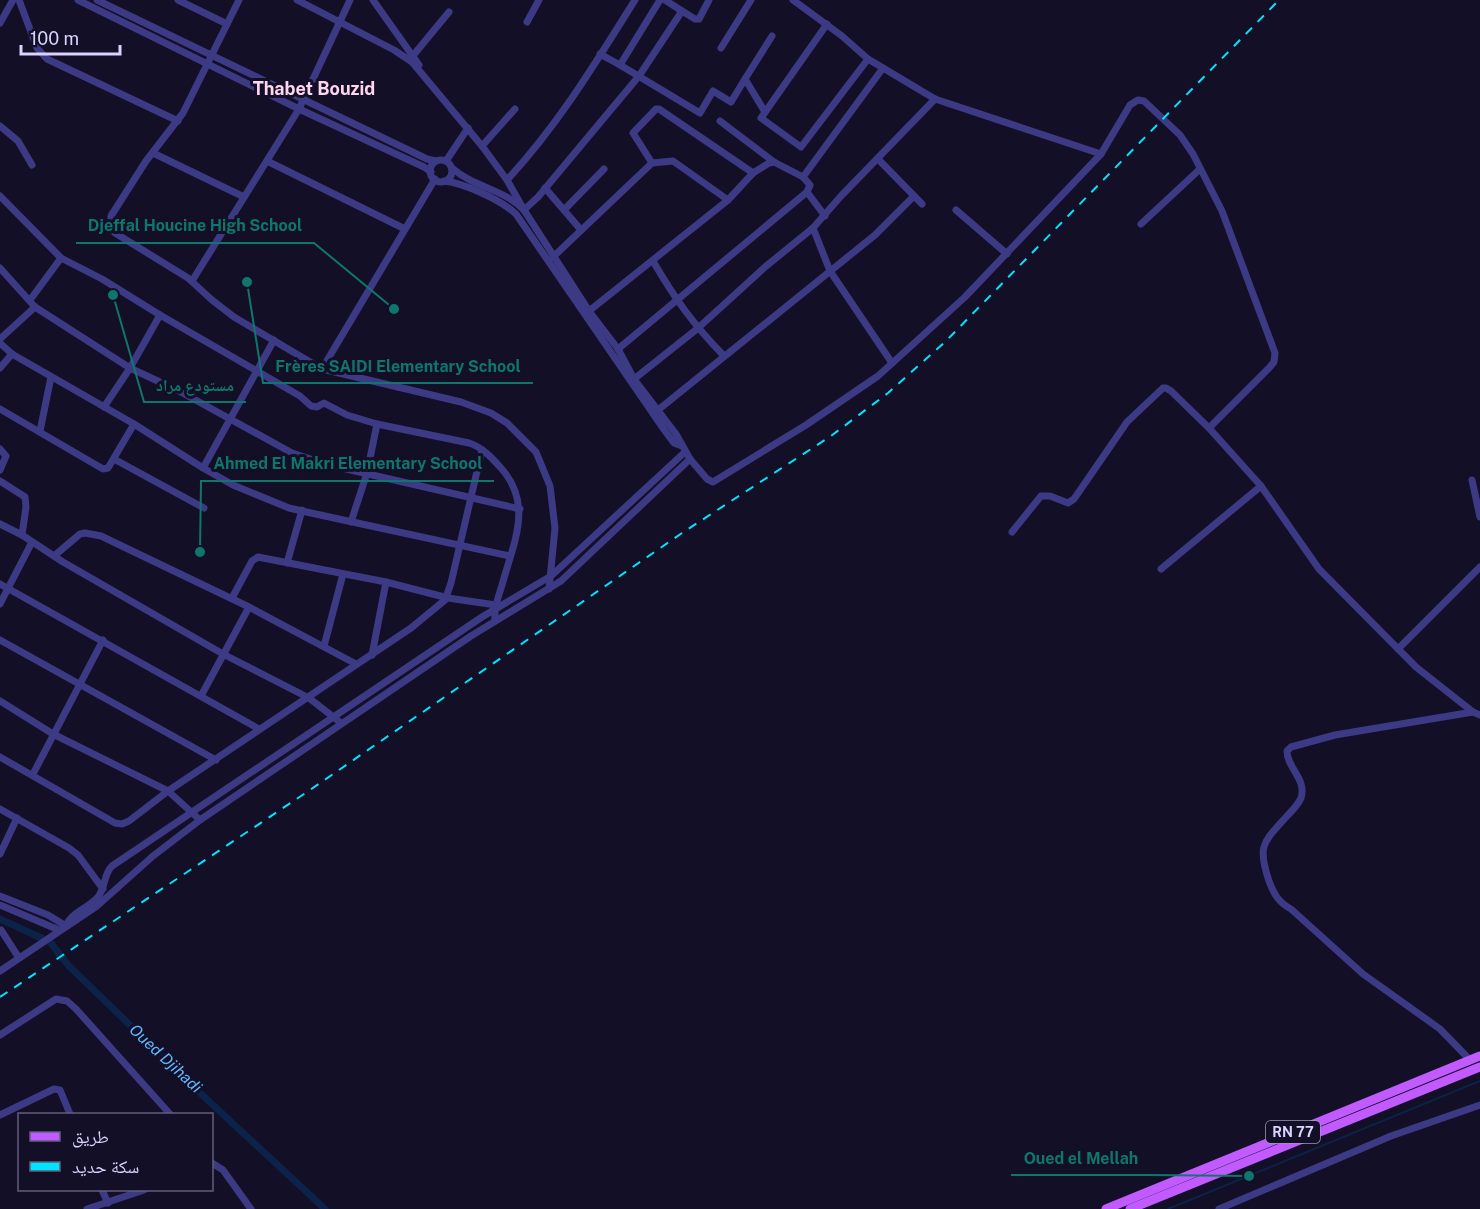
<svg xmlns="http://www.w3.org/2000/svg" width="1480" height="1209" viewBox="0 0 1480 1209" font-family="'Public Sans','Noto Naskh Arabic',sans-serif">
<style>
.lines{fill:none;stroke-linecap:round;stroke-linejoin:round}
.stream{stroke:#0c2248;stroke-width:2}
.canal{stroke:#0c2248;stroke-width:7}
.minor{stroke:#3d3a85;stroke-width:7}
.major{stroke:#c25bff;stroke-width:9}
.rail{stroke:#00e5ff;stroke-width:2;stroke-dasharray:9 8;stroke-linecap:butt}
.labels{text-anchor:middle;stroke-width:6;stroke-linejoin:round;paint-order:stroke}
.shield{fill:#130f26;stroke:#9e99be;stroke-width:1.5}
.shield-label{font-size:14px;font-weight:bold;fill:#d9d4ff}
.water-label{font-size:16px;font-style:italic;fill:#62b6ff;stroke:#130f26}
.quarter-label{font-size:18px;font-weight:bold;fill:#ffd6f0;stroke:#130f26}
.leader{fill:none;stroke:#0f766e;stroke-width:2}
.callout-dot{fill:#0f766e;stroke:#130f26;stroke-width:2}
.callout-label{font-size:16px;text-anchor:middle;font-weight:bold;fill:#0f766e;stroke:#130f26;stroke-width:6;stroke-linejoin:round;paint-order:stroke}
</style>
<rect width="100%" height="100%" fill="#130f26"/>
<g class="lines">
<polyline class="stream" points="1168,1209 1480,1081"/>
<polyline class="canal" points="0,919 50,942 69,966 199,1092 325,1209"/>
<g class="minor">
<polyline points="19,0 37,48 47,59 178,121"/>
<polyline points="78,0 299,109 424,167 431,172"/>
<polyline points="97,0 427,159 436,161"/>
<polyline points="178,0 227,24"/>
<polyline points="239,0 183,113 146,161 111,216 111,228 115,233 188,278 212,300 234,317 322,369 461,402 491,413 507,423 536,452 550,486 555,528 549,589"/>
<polyline points="297,0 394,50 412,62 482,146 507,180 524,210 538,197 639,76 682,11 665,0"/>
<polyline points="373,0 419,65"/>
<polyline points="793,0 842,36 868,59 935,99 1101,154 1130,105 1138,100 1144,101 1180,135 1193,154 1222,211 1275,353 1274,362 1269,368 1209,428 1261,486 1319,569 1416,667 1473,712 1480,715"/>
<polyline points="682,11 695,19 699,19 709,0"/>
<polyline points="527,22 539,0"/>
<polyline points="0,23 13,0"/>
<polyline points="827,24 761,118 801,147 868,59"/>
<polyline points="721,48 751,0"/>
<polyline points="600,54 620,65 660,0"/>
<polyline points="411,58 449,12"/>
<polyline points="620,65 700,113 713,91 731,102 745,79"/>
<polyline points="765,112 745,79 772,36"/>
<polyline points="720,121 774,162"/>
<polyline points="0,126 18,141 32,165"/>
<polyline points="482,146 515,109"/>
<polyline points="153,153 244,197"/>
<polyline points="878,159 922,204"/>
<circle cx="441" cy="171" r="11"/>
<polyline points="267,161 405,229"/>
<polyline points="446,161 468,128"/>
<path d="M452 168C473 187 504 189 524 210L589 311 618 349 634 379 676 434 690 459 707 479 713 482 806 425 878 376 965 297 1101 154"/>
<path d="M507 180C558 125 595 64 635 0"/>
<path d="M444 181C464 183 501 200 516 214L665 431 674 443 682 446"/>
<polyline points="545,188 581,230"/>
<polyline points="807,192 825,216"/>
<path d="M0 196 61 258 102 279 160 315 300 396 311 406 317 407 324 403 347 415 377 424 469 443C482 447 492 458 501 468 534 505 513 544 502 585 498 598 494 608 495 621"/>
<polyline points="728,200 673,161 652,163 633,133 656,109 659,109 753,173"/>
<polyline points="564,210 604,169"/>
<polyline points="956,210 1007,254"/>
<polyline points="1141,224 1200,169"/>
<polyline points="813,228 830,271 892,363"/>
<polyline points="553,257 652,163"/>
<path d="M653 261C675 299 693 324 724 356"/>
<polyline points="0,268 35,307 130,368 181,392 292,453 329,465 520,509"/>
<polyline points="192,281 299,109 350,0"/>
<polyline points="30,300 61,258"/>
<polyline points="589,311 728,200 753,173 769,163 774,162 803,177"/>
<polyline points="0,339 35,307"/>
<polyline points="0,343 12,354 134,424 203,468 233,485 289,508 311,513 510,556"/>
<polyline points="618,349 807,192 810,185 803,177 883,68"/>
<polyline points="0,368 12,354"/>
<polyline points="322,369 435,179"/>
<polyline points="634,379 697,329 765,267 813,228 841,196 935,99"/>
<polyline points="104,407 130,368 160,315"/>
<polyline points="0,409 103,469 108,468 134,424"/>
<polyline points="658,410 875,235 914,196"/>
<polyline points="40,431 51,377"/>
<polyline points="0,449 6,456 0,470"/>
<polyline points="114,459 204,508"/>
<polyline points="203,468 274,340"/>
<polyline points="1472,480 1480,517"/>
<polyline points="0,481 25,497 26,507 22,535"/>
<polyline points="351,522 367,473 377,424"/>
<polyline points="0,524 22,535 63,562 223,654 309,698 341,723"/>
<polyline points="1012,532 1041,496 1050,496 1068,503 1074,499 1127,422 1163,388 1166,388 1171,391 1209,428"/>
<polyline points="54,556 80,534 85,533 101,536 249,607 356,664"/>
<polyline points="287,563 302,510"/>
<polyline points="1161,569 1261,486"/>
<polyline points="0,584 259,729"/>
<polyline points="232,598 252,561 258,557 386,582 448,598 496,605"/>
<polyline points="0,604 32,542"/>
<polyline points="0,640 216,760"/>
<polyline points="324,646 343,574"/>
<polyline points="1398,649 1480,567"/>
<polyline points="372,655 386,582"/>
<polyline points="201,696 249,607"/>
<polyline points="0,701 53,734 168,791 200,820"/>
<polyline points="0,757 115,823 122,824 129,821 168,791 411,628 445,600 451,583 482,450"/>
<polyline points="33,774 103,640"/>
<polyline points="0,809 69,848 78,855 103,889"/>
<polyline points="0,854 17,818"/>
<polyline points="0,896 48,915 66,926"/>
<polyline points="0,905 59,930"/>
<path d="M66 926C71 912 89 908 98 897 106 887 103 875 112 866L482 617 551 576 685 452"/>
<polyline points="1,930 19,958"/>
<polyline points="0,971 97,906 153,856 200,820 471,636 561,581 690,459"/>
<polyline points="0,1035 56,999 67,1001 76,1009 170,1114"/>
<path d="M1470 1060 1440 1029 1363 974 1291 909C1278 902 1274 894 1269 881 1257 845 1263 843 1287 816 1292 811 1298 805 1301 798 1307 779 1287 768 1287 751L1291 747 1335 735 1473 712"/>
<polyline points="0,1115 54,1089 60,1090 70,1114"/>
<polyline points="212,1163 223,1170 251,1209"/>
<polyline points="102,1190 108,1203"/>
<polyline points="87,1209 144,1190"/>
<polyline points="1219,1209 1391,1136 1480,1105"/>
</g>
<g class="major">
<polyline points="1106,1209 1480,1056"/>
<polyline points="1130,1209 1480,1067"/>
</g>
<polyline class="rail" points="0,997 310,790 682,533 831,436 888,393 946,341 1279,0"/>
</g>
<g class="labels">
<rect class="shield" x="1266" y="1121" width="54" height="22" rx="4.5"/>
<g class="shield-label">
<text x="1293" y="1137">RN 77</text>
</g>
<g class="water-label">
<text transform="translate(166 1058) rotate(43)" y="6">Oued Djihadi</text>
</g>
<g class="quarter-label">
<text x="314" y="95">Thabet Bouzid</text>
</g>
</g>
<path class="leader" d="M394 309L314 243H76M247 282L263 383H533M113 295L144 402H246M200 552L201 481H494M1249 1176L1150 1175H1011"/>
<g class="callout-dot">
<circle cx="394" cy="309" r="6"/>
<circle cx="247" cy="282" r="6"/>
<circle cx="113" cy="295" r="6"/>
<circle cx="200" cy="552" r="6"/>
<circle cx="1249" cy="1176" r="6"/>
</g>
<g class="callout-label">
<text x="195" y="231">Djeffal Houcine High School</text>
<text x="398" y="372">Frères SAIDI Elementary School</text>
<text x="195" y="391">مستودع مراد</text>
<text x="348" y="469">Ahmed El Makri Elementary School</text>
<text x="1081" y="1164">Oued el Mellah</text>
</g>
<rect x="18" y="1113" width="195" height="78" fill="#130f26" stroke="#625e7d" stroke-width="1.5"/>
<rect x="30" y="1132" width="30" height="9" fill="#c25bff" stroke="#625e7d" stroke-width="1.5"/>
<text x="72" y="1143" font-size="18" fill="#d9d4ff">طريق</text>
<rect x="30" y="1162" width="30" height="9" fill="#00e5ff" stroke="#625e7d" stroke-width="1.5"/>
<text x="72" y="1173" font-size="18" fill="#d9d4ff">سكة حديد</text>
<path d="M21 45v9h99v-9" fill="none" stroke="#d9d4ff" stroke-width="3"/>
<text x="30" y="45" font-size="18" fill="#d9d4ff" stroke="#130f26" stroke-width="4.5" paint-order="stroke">100 m</text>
</svg>
